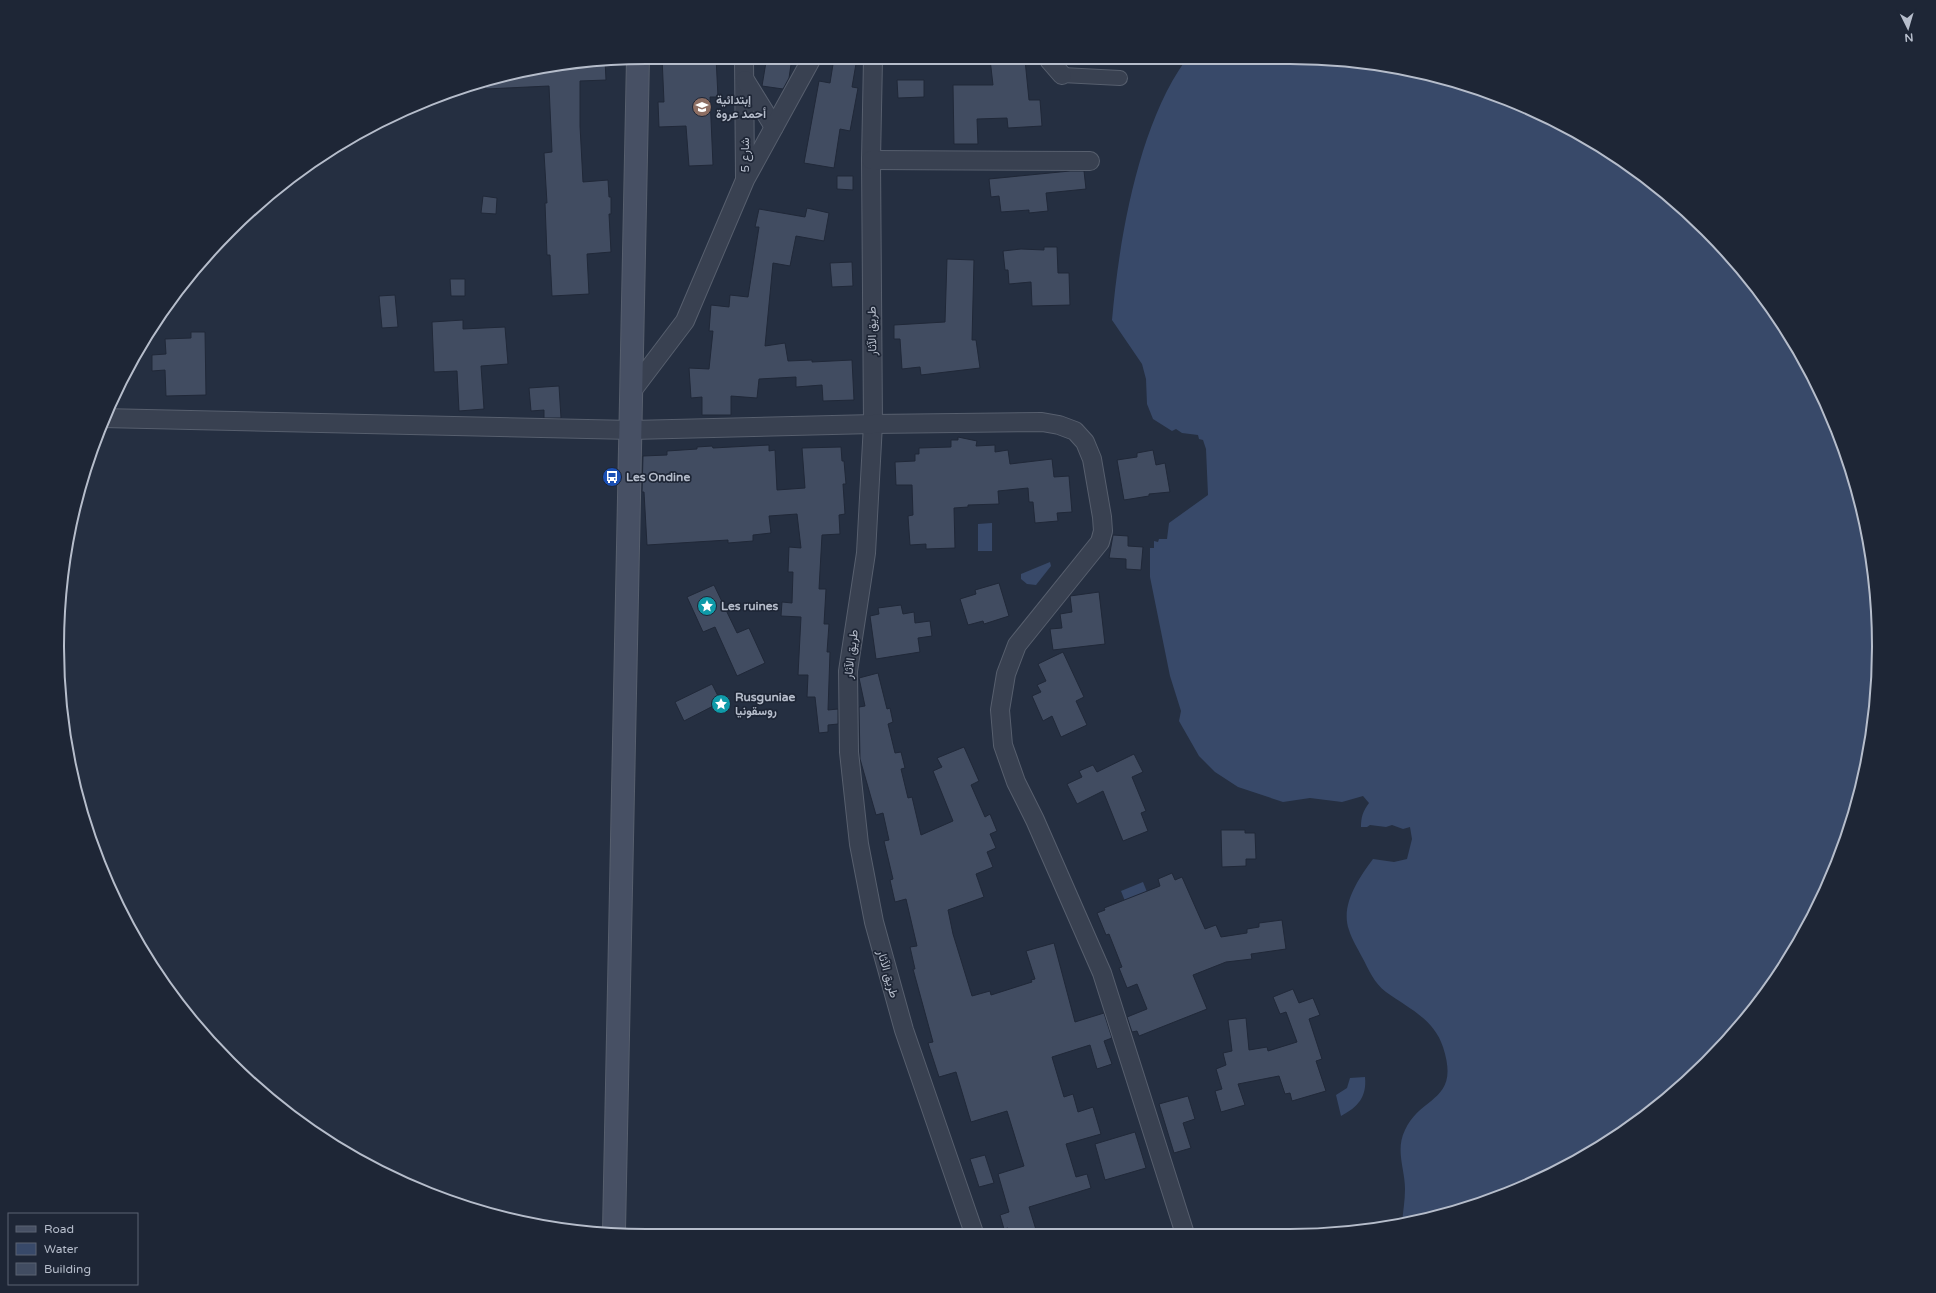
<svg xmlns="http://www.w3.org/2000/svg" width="1936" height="1293" viewBox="0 0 1936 1293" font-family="'Varela Round',Vazirmatn,sans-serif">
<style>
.water{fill:#384969}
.building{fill:#414c61;stroke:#202838}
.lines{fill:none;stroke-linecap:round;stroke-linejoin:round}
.pedestrian-casing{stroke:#575f6e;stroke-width:16}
.minor-casing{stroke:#575f6e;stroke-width:20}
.secondary-casing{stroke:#575f6e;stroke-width:24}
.pedestrian{stroke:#394151;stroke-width:14}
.minor{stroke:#394151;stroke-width:18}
.secondary{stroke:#475064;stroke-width:22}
.labels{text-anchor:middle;stroke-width:3.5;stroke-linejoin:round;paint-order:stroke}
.poi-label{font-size:12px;font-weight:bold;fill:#b6bdcb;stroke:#1e2636;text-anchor:start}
.street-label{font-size:12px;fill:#b6bdcb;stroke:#1e2636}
.rim{fill:none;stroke:#b6bdcb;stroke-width:2}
</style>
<rect width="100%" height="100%" fill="#252f41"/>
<g class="water">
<path d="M1185 61 1367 62 1442 77 1550 118 1617 156 1678 203 1757 288 1818 386 1859 494 1878 608 1874 724 1848 836 1800 941 1733 1035 1648 1114 1550 1175 1442 1216 1402 1222C1403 1212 1405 1200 1405 1189 1405 1169 1395 1150 1405 1130 1421 1095 1461 1102 1443 1047 1434 1019 1408 1008 1386 992 1374 983 1369 970 1362 957 1358 949 1352 940 1349 930 1340 905 1359 878 1373 859L1394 862 1407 859 1412 839 1410 827 1403 829 1392 825 1386 827 1370 825 1367 827H1361C1361 817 1363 811 1369 803L1363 796 1342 802 1310 798 1283 802 1238 787 1215 772 1199 756 1179 721 1181 711 1170 676 1150 577V548H1154V541L1158 542 1159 539H1167L1169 523 1208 495 1206 449 1203 440 1199 439 1198 435 1182 433 1176 429 1172 431 1153 419 1147 404 1146 379 1142 364 1112 320C1119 240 1138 127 1185 61Z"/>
<polygon points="992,523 992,551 978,551 978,524"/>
<polygon points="1050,562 1051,566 1036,585 1027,584 1021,579 1021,574"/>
<polygon points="1143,882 1147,892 1125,901 1121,891"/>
<path d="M1365 1077C1367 1097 1358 1107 1341 1116L1336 1095 1347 1088 1350 1078Z"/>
</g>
<g class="building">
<polygon points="662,57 716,57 718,97 710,97 713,165 689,166 686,126 659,127 658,102 664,102"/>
<polygon points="777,58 792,58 789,78 783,89 762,86 766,62 776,63"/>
<polygon points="834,58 857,58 852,87 858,88 850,131 840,129 834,168 804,163 819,81 830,83"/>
<polygon points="990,59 1025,60 1029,100 1040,100 1042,126 1008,128 1007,118 977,119 978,144 954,144 953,85 993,85"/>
<polygon points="605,60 606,80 580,81 580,126 583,182 608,180 609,197 611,197 611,214 609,214 611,252 587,254 589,294 552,296 550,255 547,255 545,203 547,203 544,153 552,152 549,86 486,89 485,82 569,62"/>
<polygon points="897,80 924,80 924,97 898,98"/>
<polygon points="1070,171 1084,171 1086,189 1046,193 1048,211 1029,213 1029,210 1001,212 999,196 991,197 989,179"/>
<polygon points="837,176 853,176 853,190 837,189"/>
<polygon points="483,196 497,198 496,214 481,213"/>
<polygon points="807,208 829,213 824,241 796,236 790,266 773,263 765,346 785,343 788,361 812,360 812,362 852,360 854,400 823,401 822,385 796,387 796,377 759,379 757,398 731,396 731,415 702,415 702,397 691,398 689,368 709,369 713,331 709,331 711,305 729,307 730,295 748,297 759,227 755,227 759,209 805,217"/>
<polygon points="1044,247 1057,247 1058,273 1069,273 1070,305 1032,306 1031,282 1009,284 1008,270 1005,270 1003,251 1021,249 1044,250"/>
<polygon points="947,259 974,260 972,340 976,340 980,368 921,375 920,367 902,369 900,339 894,339 894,325 945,322"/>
<polygon points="852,262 853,286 832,287 830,263"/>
<polygon points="450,279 465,279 465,296 451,296"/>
<polygon points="395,295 398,327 382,328 379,296"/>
<polygon points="463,320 463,329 505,327 508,364 481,366 484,409 459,411 457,371 434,372 432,322"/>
<polygon points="191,332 205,332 206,395 166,396 165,370 152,371 152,355 166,354 165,339 191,338"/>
<polygon points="559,386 561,418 544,418 544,410 531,411 529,388"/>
<polygon points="958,437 977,441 976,446 995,445 995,452 1008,450 1010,464 1052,459 1054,477 1069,476 1072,512 1057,513 1058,521 1035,523 1033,502 1029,502 1028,488 998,491 999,504 968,505 968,507 954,508 955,548 926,549 926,544 910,545 908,516 913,515 912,485 896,485 895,462 915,461 915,454 919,454 919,448 951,447 951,440 958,440"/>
<polygon points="769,445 769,451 775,450 777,490 805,488 802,448 841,447 842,461 844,461 846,484 843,484 845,514 839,515 840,534 822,535 819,589 826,589 824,624 829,624 827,652 830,652 828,710 838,709 838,724 828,725 828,732 819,733 815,697 807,697 808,675 798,675 801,617 781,616 782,602 792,603 793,572 788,572 789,547 801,548 797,514 769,516 771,533 753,535 753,541 728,543 728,540 647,545 644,492 642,492 643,456 667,455 667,451 697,449 697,447 712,446 713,448"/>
<polygon points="1153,450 1156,465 1165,463 1170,492 1149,494 1149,496 1124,500 1117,460 1137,457 1137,453"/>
<polygon points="1113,535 1128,536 1128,546 1143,547 1141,570 1126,569 1126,559 1109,558"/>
<polygon points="999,583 1009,616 984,624 983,621 968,625 960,599 976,594 975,590"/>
<polygon points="714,585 737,633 749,628 765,663 737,676 715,627 703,632 687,597"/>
<polygon points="1099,592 1105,644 1053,650 1050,629 1062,628 1060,614 1072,612 1070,596"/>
<polygon points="901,605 903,614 914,612 915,623 930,621 932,636 918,638 920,652 876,659 870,616 879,614 878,608"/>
<polygon points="1063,652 1084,697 1076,701 1087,725 1061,737 1052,716 1043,721 1032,696 1041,692 1037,685 1046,681 1038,664"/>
<polygon points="878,673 887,709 890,708 893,722 888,724 895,753 901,752 905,768 901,769 908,798 912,797 921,835 953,821 933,771 942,767 937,758 964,747 979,781 971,785 985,817 990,814 997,831 990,834 996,848 987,852 993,867 976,874 984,897 948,910 953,934 972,996 990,991 991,995 1032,982 1031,980 1035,979 1026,951 1054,943 1075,1022 1104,1013 1112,1038 1104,1041 1112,1064 1097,1069 1090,1045 1052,1057 1064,1097 1073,1094 1078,1112 1093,1107 1101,1134 1066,1144 1076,1177 1087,1174 1091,1188 1029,1207 1037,1233 1010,1233 1008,1228 1004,1229 1000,1215 1009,1212 998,1174 1024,1166 1007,1111 971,1122 956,1072 939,1077 928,1043 933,1042 913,969 915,969 910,947 917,946 906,899 895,902 890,880 893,879 884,841 889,840 883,813 876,815 860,759 859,707 865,706 859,678"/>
<polygon points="712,684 721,702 684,721 675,702"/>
<polygon points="1134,754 1143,772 1132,777 1146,811 1141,813 1148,831 1123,841 1103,791 1077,804 1067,784 1082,777 1079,771 1093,765 1097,772"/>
<polygon points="1221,830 1245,830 1245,833 1255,833 1256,859 1246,859 1246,866 1222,867"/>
<polygon points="1172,873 1175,880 1182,877 1205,929 1216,925 1221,937 1247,933 1247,929 1259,927 1259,923 1282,920 1286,949 1251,954 1252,959 1226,962 1193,975 1207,1009 1139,1036 1137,1031 1132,1032 1127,1017 1147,1009 1137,984 1127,988 1119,968 1122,967 1109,934 1106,935 1097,913 1105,910 1104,908 1160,886 1158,879"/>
<polygon points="1293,989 1299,1003 1313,998 1320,1015 1309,1019 1322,1059 1316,1061 1326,1091 1292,1101 1290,1093 1285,1094 1279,1076 1238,1084 1245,1105 1221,1112 1215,1091 1222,1089 1216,1069 1226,1065 1223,1053 1232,1051 1228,1020 1246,1018 1249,1050 1267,1047 1268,1051 1297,1042 1286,1012 1280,1014 1273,997"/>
<polygon points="1188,1096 1195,1119 1183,1123 1191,1148 1174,1153 1159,1104"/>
<polygon points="1135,1132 1146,1168 1105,1180 1095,1144"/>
<polygon points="985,1155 994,1183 979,1187 970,1159"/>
</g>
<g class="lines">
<defs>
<polyline id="pedestrian" points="1062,75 1120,78"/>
<g id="minor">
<polyline points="744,58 745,178"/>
<polyline points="873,59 871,160 873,424 866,553 848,671 849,752 859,844 874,922 904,1030 974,1233"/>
<polyline points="1049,60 1062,75"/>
<polyline points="745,80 774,127"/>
<polyline points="871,160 1090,161"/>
<polyline points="632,391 685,321 745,180 812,58"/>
<polyline points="103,418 632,430 873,424 1042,422 1059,425 1075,431 1085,442 1092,459 1102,517 1103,531 1100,542 1017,645 1006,674 1000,710 1003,745 1016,782 1035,820 1102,973 1185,1234"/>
</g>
<path id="secondary" d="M614 1231C621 840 631 449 638 58"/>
</defs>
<use href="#pedestrian" class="pedestrian-casing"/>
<use href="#minor" class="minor-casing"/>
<use href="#secondary" class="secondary-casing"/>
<use href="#pedestrian" class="pedestrian"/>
<use href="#minor" class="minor"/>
<use href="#secondary" class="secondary"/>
</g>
<defs>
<symbol id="school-disc" viewBox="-11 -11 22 22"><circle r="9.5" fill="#8d6e63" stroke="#1e2636"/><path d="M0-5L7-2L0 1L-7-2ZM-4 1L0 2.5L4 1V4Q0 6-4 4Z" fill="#fff"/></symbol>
<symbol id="bus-disc" viewBox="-11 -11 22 22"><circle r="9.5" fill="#1a4fb4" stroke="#1e2636"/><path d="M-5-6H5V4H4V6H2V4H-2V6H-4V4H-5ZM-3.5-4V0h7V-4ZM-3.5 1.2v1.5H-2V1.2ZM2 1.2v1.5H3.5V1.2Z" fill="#fff"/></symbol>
<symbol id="sight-disc" viewBox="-11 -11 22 22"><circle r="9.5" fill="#0f9aa8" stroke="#1e2636"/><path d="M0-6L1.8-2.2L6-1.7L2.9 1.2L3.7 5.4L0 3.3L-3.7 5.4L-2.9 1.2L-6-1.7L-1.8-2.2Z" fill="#fff"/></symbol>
</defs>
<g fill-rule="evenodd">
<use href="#school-disc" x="691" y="96" width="22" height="22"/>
<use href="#bus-disc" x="601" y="466" width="22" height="22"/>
<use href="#sight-disc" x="696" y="595" width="22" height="22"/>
<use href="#sight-disc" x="710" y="693" width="22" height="22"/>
</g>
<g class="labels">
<g class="poi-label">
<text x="716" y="104">إبتدائية<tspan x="716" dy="14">أحمد عروة</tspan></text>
<text x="626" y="481">Les Ondine</text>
<text x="721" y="610">Les ruines</text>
<text x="735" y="701">Rusguniae<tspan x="735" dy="14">روسقونيا</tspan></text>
</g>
<g class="street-label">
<text transform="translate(745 155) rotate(-90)" y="4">شارع 5</text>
<text transform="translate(872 331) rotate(-91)" y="4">طريق الآثار</text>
<text transform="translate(851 654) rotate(-83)" y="4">طريق الآثار</text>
<text transform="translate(888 974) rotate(74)" y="4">طريق الآثار</text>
</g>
</g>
<path d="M0 0H1936V1293H0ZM646 64H1290A582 582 0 0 1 1872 646V647A582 582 0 0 1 1290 1229H646A582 582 0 0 1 64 647V646A582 582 0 0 1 646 64Z" fill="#1e2636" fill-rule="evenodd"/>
<path class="rim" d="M646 64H1290A582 582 0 0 1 1872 646V647A582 582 0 0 1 1290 1229H646A582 582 0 0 1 64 647V646A582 582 0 0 1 646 64Z"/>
<rect x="8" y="1213" width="130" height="72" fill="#1e2636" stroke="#5b6272"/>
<rect x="16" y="1226" width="20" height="6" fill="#475064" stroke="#5b6272"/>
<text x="44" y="1233" font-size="12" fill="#b6bdcb">Road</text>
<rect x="16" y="1243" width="20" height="12" fill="#384969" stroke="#5b6272"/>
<text x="44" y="1253" font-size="12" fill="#b6bdcb">Water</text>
<rect x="16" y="1263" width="20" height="12" fill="#414c61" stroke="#5b6272"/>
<text x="44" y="1273" font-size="12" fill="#b6bdcb">Building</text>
<g transform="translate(1908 28) rotate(175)" stroke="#1e2636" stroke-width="3" paint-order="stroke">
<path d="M0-3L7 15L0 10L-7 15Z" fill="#b6bdcb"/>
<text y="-6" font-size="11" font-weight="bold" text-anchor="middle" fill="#b6bdcb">N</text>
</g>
</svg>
